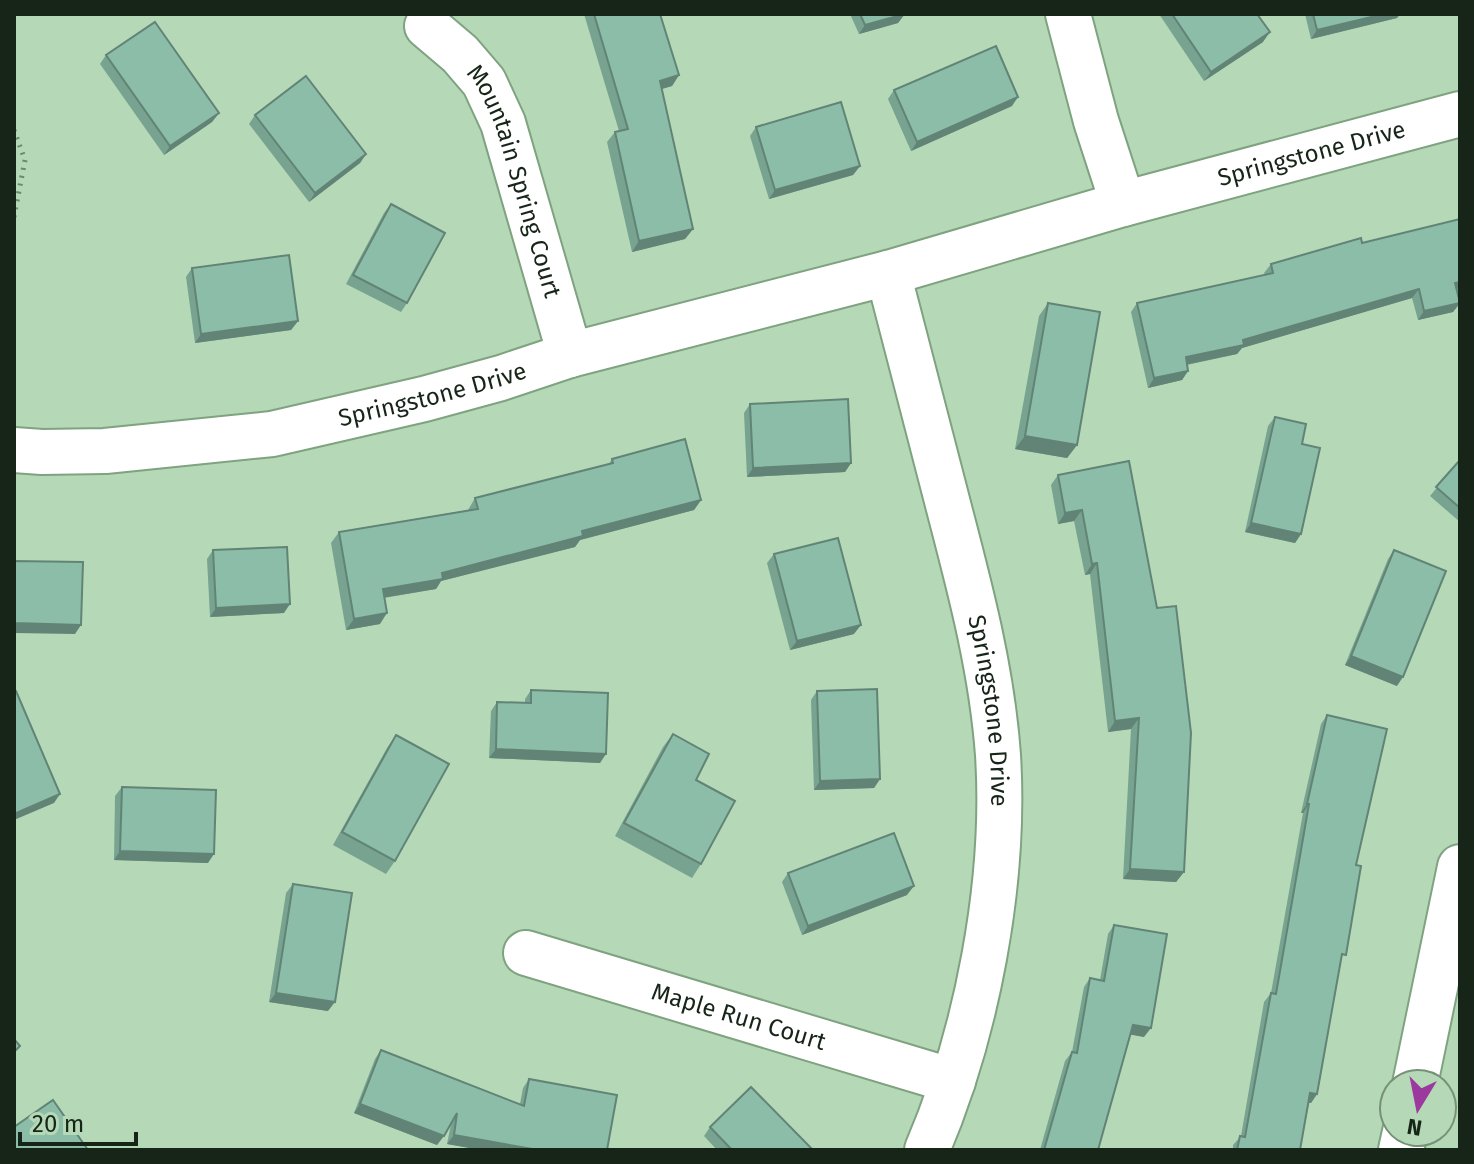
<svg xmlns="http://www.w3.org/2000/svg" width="1474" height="1164" viewBox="0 0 1474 1164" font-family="'Fira Sans',sans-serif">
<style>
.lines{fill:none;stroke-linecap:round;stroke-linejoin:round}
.minor-casing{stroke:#7fa281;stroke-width:48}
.path{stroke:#6e8970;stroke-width:5;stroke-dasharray:2 6;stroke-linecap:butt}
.minor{stroke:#fff;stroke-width:44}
.wall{fill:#78a390}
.shaded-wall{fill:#618476}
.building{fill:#8bbda8;stroke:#618476;stroke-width:2}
.labels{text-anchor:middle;stroke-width:8;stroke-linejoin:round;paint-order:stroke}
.street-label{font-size:24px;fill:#172518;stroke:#b5d9b7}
</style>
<rect width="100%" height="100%" fill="#b5d9b7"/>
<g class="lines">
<defs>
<g id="minor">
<polyline points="1068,14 1096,121 1123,204"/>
<path id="s1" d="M427 26 460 54 484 82 503 123 570 355"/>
<path id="s2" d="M888 273C909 353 929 432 950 512 971 592 992 672 998 755 1006 883 977 1033 927 1150"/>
<path id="s3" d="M14 450 42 452 105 451 272 434 424 399 501 378 570 355 888 273 1123 204 1460 114"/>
<path id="s4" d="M526 953 953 1081"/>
<polyline points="1415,1084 1460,867"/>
<polyline points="1401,1150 1405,1132"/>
</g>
</defs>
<use href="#minor" class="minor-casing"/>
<polyline class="path" points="14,130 25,160 14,217"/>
<use href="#minor" class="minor"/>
</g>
<g class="wall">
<polygon points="584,14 660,14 679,75 672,86 661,89 693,229 685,239 632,252 607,142 615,132 619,131"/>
<polygon points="850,14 904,14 898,23 859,34"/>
<polygon points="1159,14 1257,14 1263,42 1204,81"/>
<polygon points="1305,14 1400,14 1397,18 1311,39"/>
<polygon points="106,55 219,113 212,122 164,155 100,64"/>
<polygon points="894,90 1012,106 911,151 888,99"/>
<polygon points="255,115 366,154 360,163 309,202 249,124"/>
<polygon points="756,127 860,166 853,175 769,199 750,136"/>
<polygon points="391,204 407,303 401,312 346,284 384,213"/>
<polygon points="1362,243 1457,290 1460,303 1453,312 1418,320 1412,298 1242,348 1237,354 1187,365 1188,371 1182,380 1148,388 1131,312 1137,303 1265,275 1264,273 1271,264"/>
<polygon points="192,268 298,321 291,330 195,343 186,277"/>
<polygon points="1048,303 1077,445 1067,458 1015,449 1039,316"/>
<polygon points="750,404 851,463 845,472 747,477 744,413"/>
<polygon points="1275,417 1302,444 1301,534 1295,543 1245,532 1268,426"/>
<polygon points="612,459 701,500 694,510 580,540 575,547 441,581 436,589 384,598 380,624 346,630 331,543 339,532 468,510 475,498 609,464"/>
<polygon points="1460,460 1460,522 1430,496"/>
<polygon points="1129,461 1184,872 1176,882 1123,879 1131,729 1108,732 1090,574 1085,575 1074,521 1058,524 1051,485 1058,475"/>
<polygon points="213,550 284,613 210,617 207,559"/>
<polygon points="1394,550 1397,686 1345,665 1388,559"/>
<polygon points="774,554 854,634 790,650 767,563"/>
<polygon points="531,690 600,763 489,758 491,711 497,702 525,703 525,699"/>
<polygon points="817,691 880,779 874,788 814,790 811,700"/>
<polygon points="1327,715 1356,865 1317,1094 1311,1103 1309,1103 1300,1150 1233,1150 1233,1145 1241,1136 1264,1002 1271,993 1303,813 1301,813 1321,724"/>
<polygon points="673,734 701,864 692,878 615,836 663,747"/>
<polygon points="396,735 395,861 386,874 333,845 387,748"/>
<polygon points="122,787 208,863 114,860 115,796"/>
<polygon points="788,873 907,895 802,935 782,882"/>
<polygon points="293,884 328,1011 269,1002 286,893"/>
<polygon points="1114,925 1144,1037 1130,1034 1098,1150 1040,1150 1065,1061 1072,1052 1084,987 1090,978 1100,980 1108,934"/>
<polygon points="381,1050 520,1104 523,1088 529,1079 607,1150 481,1150 447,1144 451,1124 437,1145 354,1113 375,1059"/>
<polygon points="710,1127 813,1150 717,1150 704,1136"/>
</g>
<g class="shaded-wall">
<polygon points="905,14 898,23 859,34 865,25"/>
<polygon points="1384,14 1400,14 1397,18 1311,39 1317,30"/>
<polygon points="1270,32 1263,42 1204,81 1211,72"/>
<polygon points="679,75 672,86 652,92 660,81"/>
<polygon points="1018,97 1012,106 911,151 917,142"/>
<polygon points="219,113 212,122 164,155 170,146"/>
<polygon points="366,154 360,163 309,202 315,193"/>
<polygon points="860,166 853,175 769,199 775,190"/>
<polygon points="693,229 685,239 632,252 639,241"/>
<polygon points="1460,282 1460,289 1449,292 1455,283"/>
<polygon points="1419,289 1412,298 1242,348 1237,354 1179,366 1186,357"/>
<polygon points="1460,303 1453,312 1418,320 1424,311"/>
<polygon points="298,321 291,330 195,343 201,334"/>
<polygon points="1188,371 1182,380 1148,388 1154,378"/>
<polygon points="1025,436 1077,445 1067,458 1015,449"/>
<polygon points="851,463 845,472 747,477 753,468"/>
<polygon points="701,500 694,510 580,540 575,547 441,581 436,589 375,599 383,589 582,531"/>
<polygon points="1082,510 1074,521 1058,524 1065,513"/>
<polygon points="1251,523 1301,534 1295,543 1245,532"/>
<polygon points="1097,563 1090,574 1085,575 1092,564"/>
<polygon points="290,604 284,613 210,617 216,608"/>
<polygon points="387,613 380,624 346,630 354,619"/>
<polygon points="14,623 81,625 75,634 14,633"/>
<polygon points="861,625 854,634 790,650 797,641"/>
<polygon points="1351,656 1403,677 1397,686 1345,665"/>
<polygon points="1139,718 1131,729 1108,732 1115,721"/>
<polygon points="496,749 606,754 600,763 489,758"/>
<polygon points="880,779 874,788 814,790 820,781"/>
<polygon points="60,794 54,803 14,820 14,814"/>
<polygon points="1307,804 1309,804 1303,813 1301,813"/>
<polygon points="120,851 214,854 208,863 114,860"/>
<polygon points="1130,869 1184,872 1176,882 1123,879"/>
<polygon points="914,886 907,895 802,935 808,926"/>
<polygon points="276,993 335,1002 328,1011 269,1002"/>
<polygon points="1133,1025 1151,1028 1144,1037 1127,1034"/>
<polygon points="1310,1093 1317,1094 1311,1103 1304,1102"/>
<polygon points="360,1104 444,1136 437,1145 354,1113"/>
<polygon points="454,1135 538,1150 481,1150 447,1144"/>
</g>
<g class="building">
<polygon points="594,14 660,14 679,75 660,81 693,229 639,241 615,132 628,129"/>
<polygon points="860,14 905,14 865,25"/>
<polygon points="1172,14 1257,14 1270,32 1211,72"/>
<polygon points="1313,14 1384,14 1317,30"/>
<polygon points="155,22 219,113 170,146 106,55"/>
<polygon points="996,46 1018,97 917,142 894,90"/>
<polygon points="306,76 366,154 315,193 255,115"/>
<polygon points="841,102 860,166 775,190 756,127"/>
<polygon points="391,204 445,233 407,303 353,275"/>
<polygon points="1460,219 1460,282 1455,283 1460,303 1424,311 1419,289 1243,340 1244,345 1186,357 1188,371 1154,378 1137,303 1273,273 1271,264 1361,238 1362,243"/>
<polygon points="289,255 298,321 201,334 192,268"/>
<polygon points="1048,303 1100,312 1077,445 1025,436"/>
<polygon points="848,399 851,463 753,468 750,404"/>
<polygon points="1275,417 1306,424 1302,444 1320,448 1301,534 1251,523"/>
<polygon points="685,439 701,500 582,531 583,536 442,573 443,579 383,589 387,613 354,619 339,532 478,509 475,498 613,463 612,459"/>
<polygon points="1460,460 1460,508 1436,487"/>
<polygon points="1129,461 1157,608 1176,606 1191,733 1184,872 1130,869 1139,718 1115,721 1097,563 1092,564 1082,510 1065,513 1058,475"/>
<polygon points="838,538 861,625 797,641 774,554"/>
<polygon points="287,547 290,604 216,608 213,550"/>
<polygon points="1394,550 1446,571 1403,677 1351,656"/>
<polygon points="14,561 83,562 81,625 14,623"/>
<polygon points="877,689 880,779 820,781 817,691"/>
<polygon points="531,690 608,693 606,754 496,749 497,702 531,703"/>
<polygon points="16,691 60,794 14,814 14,692"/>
<polygon points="1327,715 1387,729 1356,865 1361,866 1346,955 1342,954 1317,1094 1310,1093 1300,1150 1237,1150 1240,1136 1245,1137 1271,993 1276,994 1309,804 1307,804"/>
<polygon points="673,734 709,754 696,780 735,801 701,864 624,823"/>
<polygon points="396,735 449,764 395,861 342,832"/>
<polygon points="122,787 216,790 214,854 120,851"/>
<polygon points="894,833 914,886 808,926 788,873"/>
<polygon points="293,884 352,893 335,1002 276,993"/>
<polygon points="1114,925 1167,934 1151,1028 1133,1025 1098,1150 1044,1150 1072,1052 1077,1053 1090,978 1104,981"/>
<polygon points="14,1039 20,1046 14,1052"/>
<polygon points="381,1050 524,1106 529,1079 617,1095 607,1150 538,1150 454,1135 457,1113 444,1136 360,1104"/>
<polygon points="751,1087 813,1150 732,1150 710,1127"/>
<polygon points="53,1100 88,1150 14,1150 14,1127"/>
</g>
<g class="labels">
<g class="street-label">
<text dy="8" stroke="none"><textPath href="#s3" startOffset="1336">Springstone Drive</textPath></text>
<text dy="8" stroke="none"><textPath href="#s1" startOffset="184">Mountain Spring Court</textPath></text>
<text dy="8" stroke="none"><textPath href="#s3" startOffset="424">Springstone Drive</textPath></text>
<text dy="8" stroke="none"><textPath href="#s2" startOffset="450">Springstone Drive</textPath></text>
<text dy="8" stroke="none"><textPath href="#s4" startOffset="222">Maple Run Court</textPath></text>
</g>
</g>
<rect width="1474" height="1164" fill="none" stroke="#172518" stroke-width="32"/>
<g transform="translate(1418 1108) rotate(190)"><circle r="38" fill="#b5d9b7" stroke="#769177" stroke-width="2"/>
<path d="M0-6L14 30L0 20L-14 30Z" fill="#9c399f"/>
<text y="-12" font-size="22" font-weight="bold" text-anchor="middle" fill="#172518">N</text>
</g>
<path d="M20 1132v12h116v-12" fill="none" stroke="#172518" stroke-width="4"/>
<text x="32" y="1132" font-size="24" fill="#172518" stroke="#b5d9b7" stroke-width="6" paint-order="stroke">20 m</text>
</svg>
